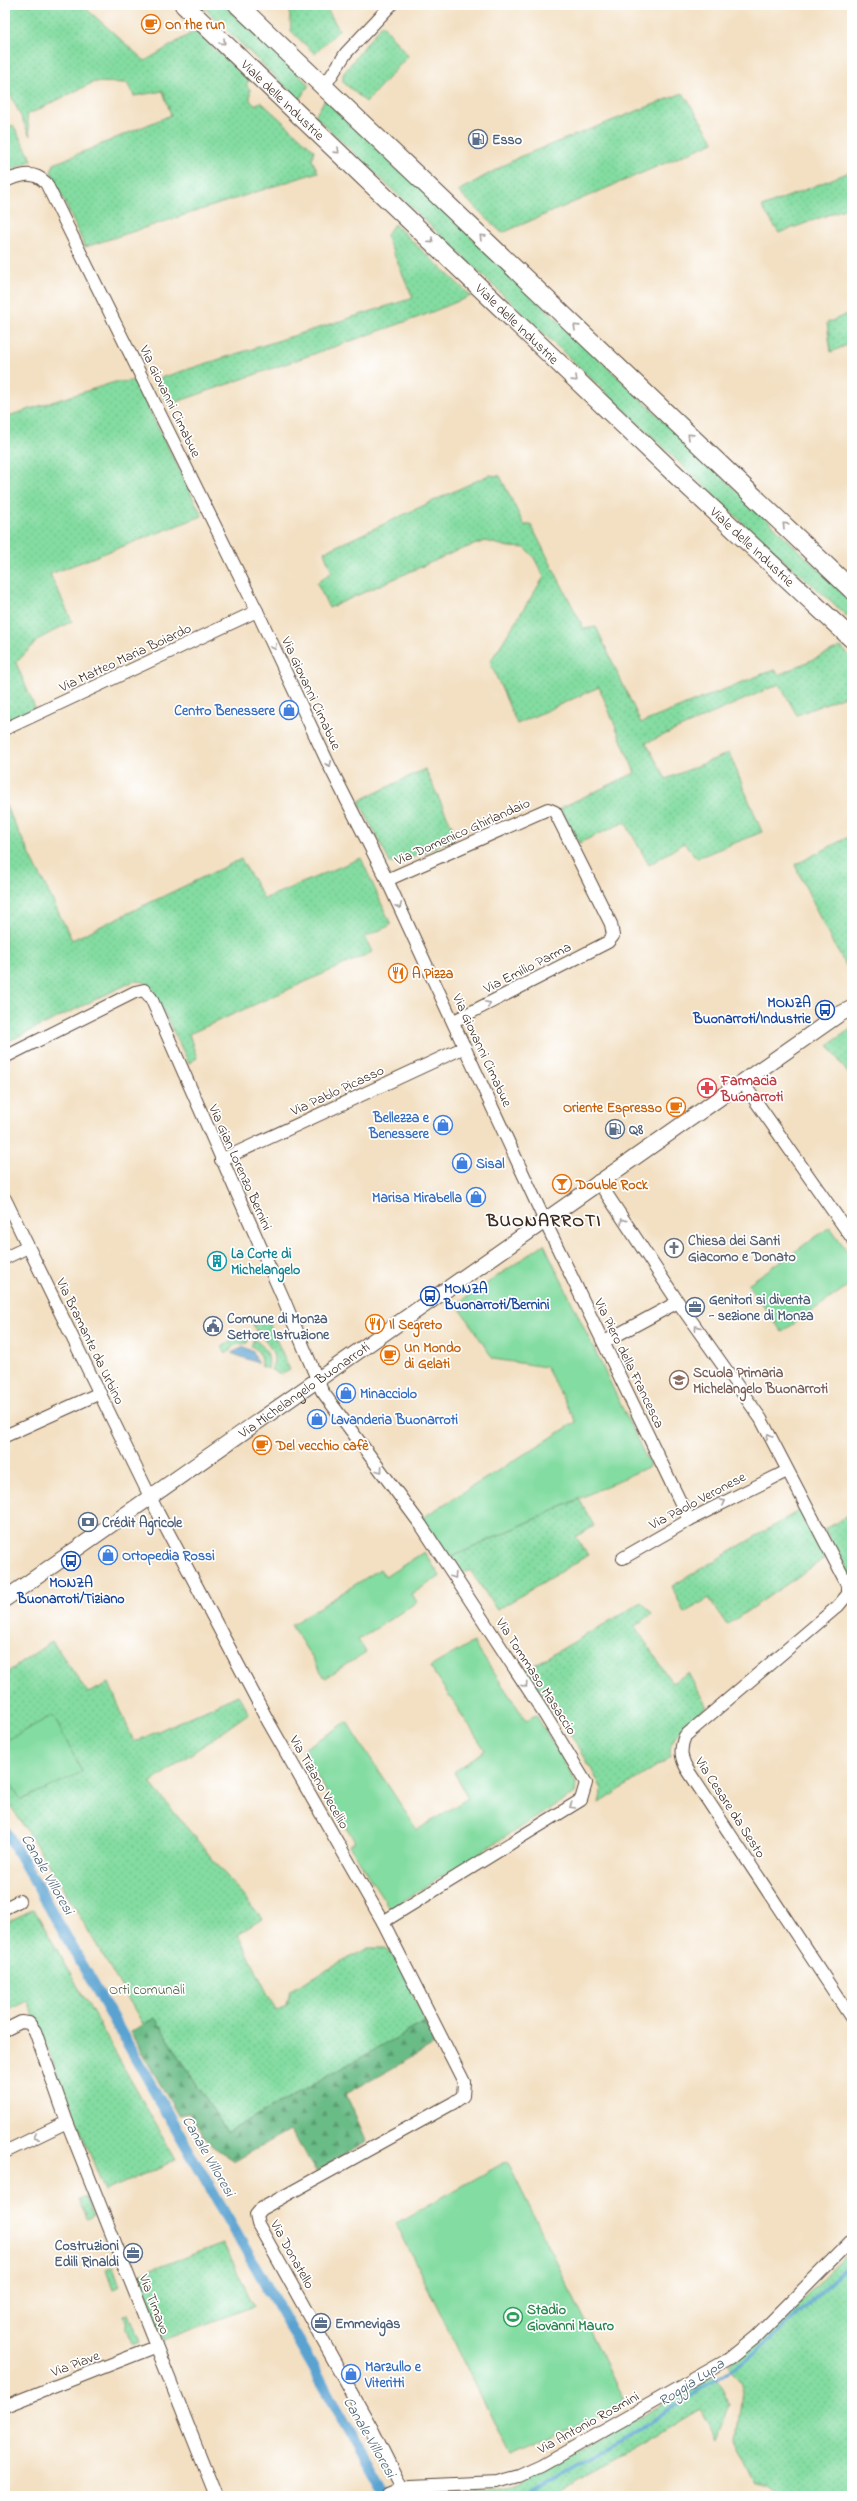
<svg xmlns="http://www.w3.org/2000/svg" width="857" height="2501" viewBox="0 0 857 2501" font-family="'Indie Flower',sans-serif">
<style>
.grass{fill:url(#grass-dots);stroke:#5f8360}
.forest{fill:url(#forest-firs);stroke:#527352}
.park{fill:#83dca1;stroke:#5f8360}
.water{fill:#5aa3d1;stroke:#4a6678}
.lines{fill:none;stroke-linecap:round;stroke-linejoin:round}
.stream{stroke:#5aa3d1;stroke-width:3.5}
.canal{stroke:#5aa3d1;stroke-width:11}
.minor-casing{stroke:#574537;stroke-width:14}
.tertiary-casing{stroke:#574537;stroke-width:17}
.primary-casing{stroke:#574537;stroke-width:20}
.minor{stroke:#fff;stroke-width:12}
.tertiary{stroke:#fff;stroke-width:15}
.primary{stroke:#fff;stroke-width:18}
.oneway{stroke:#a79f9a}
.labels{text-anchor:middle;stroke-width:3.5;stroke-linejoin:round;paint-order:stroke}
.food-label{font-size:14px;font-weight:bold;fill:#c56008;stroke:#fff;text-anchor:start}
.street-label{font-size:14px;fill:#3b2a1e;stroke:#fff}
.service-label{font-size:14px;font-weight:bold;fill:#4e5e75;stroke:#fff;text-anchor:start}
.shop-label{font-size:14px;font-weight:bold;fill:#366cbe;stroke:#fff;text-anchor:start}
.transit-label{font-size:14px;font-weight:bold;fill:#164399;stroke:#fff;text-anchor:end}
.health-label{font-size:14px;font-weight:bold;fill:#be3a42;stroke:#fff;text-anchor:start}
.worship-label{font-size:14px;font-weight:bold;fill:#5b616d;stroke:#fff;text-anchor:start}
.culture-label{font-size:14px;font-weight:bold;fill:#0d838f;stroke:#fff;text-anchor:start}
.education-label{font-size:14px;font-weight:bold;fill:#785e54;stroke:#fff;text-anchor:start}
.park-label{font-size:14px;fill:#515f45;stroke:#fff}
.leisure-label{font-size:14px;font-weight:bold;fill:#27864d;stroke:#fff;text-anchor:start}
.water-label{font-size:15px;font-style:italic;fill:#49606f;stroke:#fff}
.district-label{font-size:18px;font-weight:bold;letter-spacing:1px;fill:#3b2a1e;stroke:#fff}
</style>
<defs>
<pattern id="grass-dots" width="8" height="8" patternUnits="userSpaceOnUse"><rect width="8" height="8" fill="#83dca1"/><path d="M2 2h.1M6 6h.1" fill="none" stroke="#72bd8a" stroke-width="1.8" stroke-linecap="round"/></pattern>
<pattern id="forest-firs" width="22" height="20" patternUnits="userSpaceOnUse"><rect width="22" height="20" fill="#6abc87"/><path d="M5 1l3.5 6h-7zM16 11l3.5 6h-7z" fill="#58996e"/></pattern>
</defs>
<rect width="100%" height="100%" fill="#fff"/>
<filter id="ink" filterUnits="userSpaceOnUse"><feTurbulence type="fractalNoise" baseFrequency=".025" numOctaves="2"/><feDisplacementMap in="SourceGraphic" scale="8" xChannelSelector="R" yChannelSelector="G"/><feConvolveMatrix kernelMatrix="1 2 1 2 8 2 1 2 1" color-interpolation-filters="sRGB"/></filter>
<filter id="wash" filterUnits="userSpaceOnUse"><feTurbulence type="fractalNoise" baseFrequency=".012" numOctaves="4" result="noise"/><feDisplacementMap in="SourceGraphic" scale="16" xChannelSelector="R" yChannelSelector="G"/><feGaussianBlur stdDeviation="0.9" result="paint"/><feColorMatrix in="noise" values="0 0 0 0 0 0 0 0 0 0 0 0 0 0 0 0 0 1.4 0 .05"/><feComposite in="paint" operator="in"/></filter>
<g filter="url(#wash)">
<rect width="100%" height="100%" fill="#f3e0c3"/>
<g class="grass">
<polygon points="5,5 82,5 145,61 195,31 249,81 246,85 250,89 250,100 254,105 261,102 314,150 312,160 318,172 85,247 51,172 54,164 171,115 163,91 134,96 127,83 94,82 27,115 30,136 5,83"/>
<polygon points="201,5 224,5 309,85 299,100"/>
<polygon points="289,5 325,5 339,30 315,54 291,31"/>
<polygon points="382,24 408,56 366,102 343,82 343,74"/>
<polygon points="683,93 714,142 502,233 458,191 519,157"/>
<path d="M326 98 852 601V621C825 594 795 571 766 545L315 116Z"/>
<polygon points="13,125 32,160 5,173 5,129"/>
<polygon points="852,171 852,206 779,233 762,207"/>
<polygon points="394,224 471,296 422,316 168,405 154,380 413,298 386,236"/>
<polygon points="852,312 852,343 831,352 827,323"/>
<polygon points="135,381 202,516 50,574 72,621 39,639 16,663 35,708 5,722 5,417 115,382"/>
<polygon points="489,475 500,476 524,525 531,525 584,629 596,627 641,723 775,669 778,675 841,647 852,658 852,693 797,715 779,684 646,743 666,779 729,753 762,832 697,858 684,843 649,865 625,822 579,843 560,808 635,773 599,687 517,724 490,662 544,577 533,556 525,548 509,547 485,541 454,552 329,608 317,583 332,572 324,552"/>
<polygon points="425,769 457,837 402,862 390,863 359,801"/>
<polygon points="5,804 72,940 241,859 264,899 361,858 391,925 365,937 372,952 189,1034 197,1058 189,1063 153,990 145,982 134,981 5,1043"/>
<polygon points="852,835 852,976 831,940 795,865"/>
<polygon points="852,1028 852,1079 828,1045"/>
<path d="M266 1317 290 1370 282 1374 271 1370C281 1348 261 1342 253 1324Z"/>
<polygon points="238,1336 250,1337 247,1343 235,1345 226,1353 222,1347"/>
<path d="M254 1339C265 1347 271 1354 268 1369L261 1366C261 1357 260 1350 251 1346Z"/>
<polygon points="579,1499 594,1526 576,1537 588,1555 497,1610 470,1570 460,1575 450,1558"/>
<polygon points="800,1510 825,1558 727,1625 709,1598 684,1613 672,1586"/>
<polygon points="852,1513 852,1579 824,1530"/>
<path d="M642 1602 652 1614 635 1626 672 1683 688 1673 707 1707C694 1719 665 1737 671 1757L599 1803 602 1789 582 1752 526 1670Z"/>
<polygon points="52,1641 88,1693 109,1683 134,1742 238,1695 249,1713 150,1783 262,1919 238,1934 276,2011 287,2005 290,1990 368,1948 385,1948 398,1959 425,2022 227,2132 155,2018 143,2024 59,1881 5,1797 5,1674"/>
<polygon points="34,1909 176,2160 105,2191 28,2001 5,2012 5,1923"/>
<polygon points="86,2197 94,2216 87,2219 79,2200"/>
<polygon points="223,2243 254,2306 163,2340 140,2274"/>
<polygon points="852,2249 852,2496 786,2496 770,2484 757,2484 736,2441 743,2384 728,2365 796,2306"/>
<polygon points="113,2266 120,2286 113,2289 106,2269"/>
<polygon points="129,2314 140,2342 132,2345 125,2326 128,2325 125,2315"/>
<polygon points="714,2376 730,2404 717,2440 700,2409 553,2496 466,2496 515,2487"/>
</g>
<polygon class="forest" points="155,2018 227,2132 425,2022 434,2045 346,2094 367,2142 316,2171 290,2130 235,2161 212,2146 189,2113 178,2115 130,2032"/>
<g class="park">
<polygon points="830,1227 852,1258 852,1283 782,1332 748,1284"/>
<polygon points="544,1244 650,1466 450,1558 422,1518 576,1422 546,1367 493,1359 457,1304"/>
<polygon points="424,1552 440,1576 412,1594 417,1602 358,1640 366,1652 325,1678 291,1625 380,1569 385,1577"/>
<polygon points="473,1642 526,1720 536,1715 576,1782 575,1793 390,1909 349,1845 355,1842 302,1750 347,1722 417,1830 468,1798 454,1772 485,1750 430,1667"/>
<polygon points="53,1715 82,1772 21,1800 5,1774 5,1741"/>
<polygon points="507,2161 626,2404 510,2455 396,2223"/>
</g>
<polygon class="water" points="244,1347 253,1352 258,1363 231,1353"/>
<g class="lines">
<polyline class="stream" points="525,2496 614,2446 750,2358 852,2263"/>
<polyline class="canal" points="5,1830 387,2496"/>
</g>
</g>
<g filter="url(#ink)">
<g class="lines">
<defs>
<g id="minor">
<polyline points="324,87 346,53 391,5"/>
<path d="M5 181C21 175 33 170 46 183L257 611 328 763 387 880 550 1232 689 1520"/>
<polyline points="5,729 257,611"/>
<polyline points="387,880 548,809 555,812 611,924 613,936 608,942 454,1021"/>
<polyline points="5,1057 135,992 144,990 151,998 284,1300 322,1391 421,1525 545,1715 586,1783 581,1800 383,1922"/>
<polyline points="743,1083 852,1238"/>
<polyline points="221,1160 465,1047"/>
<path d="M598 1181 678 1302 761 1419 848 1586V1594L838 1606 685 1736C679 1750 681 1760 689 1772L852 2019"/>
<polyline points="5,1199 158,1513 268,1721 383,1922 464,2082 463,2096 453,2103 261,2209 256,2215 258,2224 372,2429 402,2489"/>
<polyline points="5,1258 28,1247"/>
<polyline points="604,1342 678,1302"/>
<polyline points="5,1436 100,1393"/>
<polyline points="623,1558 689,1520 787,1471"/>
<polyline points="5,1908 19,1901"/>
<polyline points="5,2030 21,2022 29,2023 35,2031 67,2122 216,2496"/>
<polyline points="5,2152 67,2122"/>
<polyline points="5,2406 155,2347"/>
<polyline points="388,2496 411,2486 497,2482 519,2476 541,2466 729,2359 756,2337 852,2240"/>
</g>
<g id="tertiary">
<path id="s1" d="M5 1599 838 1015 852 1008"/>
</g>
<g id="primary">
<path id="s2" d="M184 5 675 474 852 639"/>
<polyline points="238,5 852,590"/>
</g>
</defs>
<use href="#minor" class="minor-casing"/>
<use href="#tertiary" class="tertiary-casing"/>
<use href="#primary" class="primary-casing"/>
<use href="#minor" class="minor"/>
<use href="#tertiary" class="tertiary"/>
<use href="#primary" class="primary"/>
</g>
<defs><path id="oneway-chevron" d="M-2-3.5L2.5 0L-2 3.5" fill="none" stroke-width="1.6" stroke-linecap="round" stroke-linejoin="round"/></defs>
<g class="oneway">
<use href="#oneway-chevron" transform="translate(223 42) rotate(44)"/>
<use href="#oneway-chevron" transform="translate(337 151) rotate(44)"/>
<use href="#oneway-chevron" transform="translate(482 237) rotate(-136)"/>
<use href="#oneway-chevron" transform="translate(431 241) rotate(44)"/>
<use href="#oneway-chevron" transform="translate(576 327) rotate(-136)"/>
<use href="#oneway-chevron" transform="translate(575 379) rotate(44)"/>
<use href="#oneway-chevron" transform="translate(690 436) rotate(-136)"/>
<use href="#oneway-chevron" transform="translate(785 525) rotate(-136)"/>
<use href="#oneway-chevron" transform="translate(274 647) rotate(63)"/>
<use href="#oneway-chevron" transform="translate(329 764) rotate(64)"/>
<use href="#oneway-chevron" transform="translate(399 906) rotate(65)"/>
<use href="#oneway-chevron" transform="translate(488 1004) rotate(-27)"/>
<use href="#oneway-chevron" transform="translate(623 1221) rotate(-124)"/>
<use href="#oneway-chevron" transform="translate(697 1328) rotate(-126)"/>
<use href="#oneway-chevron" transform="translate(769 1436) rotate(-116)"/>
<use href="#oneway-chevron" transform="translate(380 1470) rotate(53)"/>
<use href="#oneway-chevron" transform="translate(723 1502) rotate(-27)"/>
<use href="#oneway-chevron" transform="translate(454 1576) rotate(57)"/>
<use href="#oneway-chevron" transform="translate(525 1685) rotate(57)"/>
<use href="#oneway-chevron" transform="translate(572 1806) rotate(149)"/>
<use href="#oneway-chevron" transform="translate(36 2137) rotate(154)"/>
</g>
</g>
<defs>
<symbol id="cafe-ring" viewBox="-11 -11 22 22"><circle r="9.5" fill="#fff" stroke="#e8710a" stroke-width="1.5"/><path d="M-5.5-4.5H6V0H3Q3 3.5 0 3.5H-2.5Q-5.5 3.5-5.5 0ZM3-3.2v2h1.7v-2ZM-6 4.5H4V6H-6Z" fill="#e8710a"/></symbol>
<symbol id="fuel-ring" viewBox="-11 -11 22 22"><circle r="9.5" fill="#fff" stroke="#5c6f8a" stroke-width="1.5"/><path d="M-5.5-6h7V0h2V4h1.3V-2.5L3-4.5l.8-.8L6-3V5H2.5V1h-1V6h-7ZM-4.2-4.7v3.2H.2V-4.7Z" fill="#5c6f8a"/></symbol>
<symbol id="shop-ring" viewBox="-11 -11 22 22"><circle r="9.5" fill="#fff" stroke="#3f7fe0" stroke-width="1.5"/><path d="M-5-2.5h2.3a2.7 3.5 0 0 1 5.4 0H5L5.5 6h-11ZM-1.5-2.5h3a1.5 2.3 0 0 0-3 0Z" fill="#3f7fe0"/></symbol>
<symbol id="restaurant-ring" viewBox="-11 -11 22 22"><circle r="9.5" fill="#fff" stroke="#e8710a" stroke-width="1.5"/><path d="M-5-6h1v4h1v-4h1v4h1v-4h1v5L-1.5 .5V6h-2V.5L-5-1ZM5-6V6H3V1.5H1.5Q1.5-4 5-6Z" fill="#e8710a"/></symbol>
<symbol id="bus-ring" viewBox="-11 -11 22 22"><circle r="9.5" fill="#fff" stroke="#1a4fb4" stroke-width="1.5"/><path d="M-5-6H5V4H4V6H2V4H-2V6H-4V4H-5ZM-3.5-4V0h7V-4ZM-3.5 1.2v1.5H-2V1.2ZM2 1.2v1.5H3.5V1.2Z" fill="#1a4fb4"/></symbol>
<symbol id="pharmacy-ring" viewBox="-11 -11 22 22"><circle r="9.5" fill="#fff" stroke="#e0444e" stroke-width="1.5"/><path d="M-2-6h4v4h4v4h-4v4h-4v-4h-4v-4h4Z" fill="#e0444e"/></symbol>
<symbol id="bar-ring" viewBox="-11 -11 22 22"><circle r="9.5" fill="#fff" stroke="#e8710a" stroke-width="1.5"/><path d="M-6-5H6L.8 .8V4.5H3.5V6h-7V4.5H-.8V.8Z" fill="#e8710a"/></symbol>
<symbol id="church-ring" viewBox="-11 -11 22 22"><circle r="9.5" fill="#fff" stroke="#6b7280" stroke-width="1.5"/><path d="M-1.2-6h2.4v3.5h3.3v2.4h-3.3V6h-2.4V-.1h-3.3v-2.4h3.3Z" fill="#6b7280"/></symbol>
<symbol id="building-ring" viewBox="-11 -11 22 22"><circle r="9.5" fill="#fff" stroke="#0f9aa8" stroke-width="1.5"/><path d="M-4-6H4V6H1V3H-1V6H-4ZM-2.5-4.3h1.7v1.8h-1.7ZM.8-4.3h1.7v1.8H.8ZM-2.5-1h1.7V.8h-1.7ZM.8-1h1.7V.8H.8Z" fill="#0f9aa8"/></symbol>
<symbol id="office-ring" viewBox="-11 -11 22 22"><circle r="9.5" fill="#fff" stroke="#5c6f8a" stroke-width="1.5"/><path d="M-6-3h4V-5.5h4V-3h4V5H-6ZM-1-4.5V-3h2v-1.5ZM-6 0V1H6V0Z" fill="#5c6f8a"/></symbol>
<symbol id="civic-ring" viewBox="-11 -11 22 22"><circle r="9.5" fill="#fff" stroke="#5c6f8a" stroke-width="1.5"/><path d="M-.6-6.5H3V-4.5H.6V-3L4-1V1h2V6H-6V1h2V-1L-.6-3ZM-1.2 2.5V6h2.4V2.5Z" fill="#5c6f8a"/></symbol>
<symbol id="school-ring" viewBox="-11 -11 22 22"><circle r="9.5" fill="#fff" stroke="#8d6e63" stroke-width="1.5"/><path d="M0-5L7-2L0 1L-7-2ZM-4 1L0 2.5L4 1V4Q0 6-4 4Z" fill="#8d6e63"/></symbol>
<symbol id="bank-ring" viewBox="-11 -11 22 22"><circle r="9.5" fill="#fff" stroke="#5c6f8a" stroke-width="1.5"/><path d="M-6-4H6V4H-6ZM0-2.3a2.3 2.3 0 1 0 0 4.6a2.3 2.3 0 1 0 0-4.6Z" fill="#5c6f8a"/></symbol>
<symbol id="stadium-ring" viewBox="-11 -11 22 22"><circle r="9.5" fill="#fff" stroke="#2e9e5b" stroke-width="1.5"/><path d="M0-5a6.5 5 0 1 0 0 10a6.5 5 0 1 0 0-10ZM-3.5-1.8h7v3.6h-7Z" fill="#2e9e5b"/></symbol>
</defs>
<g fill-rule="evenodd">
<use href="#cafe-ring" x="140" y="13" width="22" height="22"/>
<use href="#fuel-ring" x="467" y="128" width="22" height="22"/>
<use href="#shop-ring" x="278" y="699" width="22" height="22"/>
<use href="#restaurant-ring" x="387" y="962" width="22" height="22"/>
<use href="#bus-ring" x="814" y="999" width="22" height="22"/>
<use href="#pharmacy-ring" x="696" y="1077" width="22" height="22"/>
<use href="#cafe-ring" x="665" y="1096" width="22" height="22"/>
<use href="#shop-ring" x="432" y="1114" width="22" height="22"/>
<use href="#fuel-ring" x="604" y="1118" width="22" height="22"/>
<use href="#shop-ring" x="451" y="1152" width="22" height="22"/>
<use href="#bar-ring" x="551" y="1173" width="22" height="22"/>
<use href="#shop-ring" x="465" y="1186" width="22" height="22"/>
<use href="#church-ring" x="663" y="1237" width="22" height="22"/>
<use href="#building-ring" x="206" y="1250" width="22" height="22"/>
<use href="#bus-ring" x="419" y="1285" width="22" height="22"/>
<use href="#office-ring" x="684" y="1296" width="22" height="22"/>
<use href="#restaurant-ring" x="364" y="1313" width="22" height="22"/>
<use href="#civic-ring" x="202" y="1315" width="22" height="22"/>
<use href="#cafe-ring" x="379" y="1344" width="22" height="22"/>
<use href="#school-ring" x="668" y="1369" width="22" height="22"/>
<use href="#shop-ring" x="335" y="1382" width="22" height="22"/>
<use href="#shop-ring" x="306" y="1408" width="22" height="22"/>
<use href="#cafe-ring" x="251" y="1434" width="22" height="22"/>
<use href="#bank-ring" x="77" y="1511" width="22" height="22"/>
<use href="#shop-ring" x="97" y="1544" width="22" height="22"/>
<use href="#bus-ring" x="60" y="1550" width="22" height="22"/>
<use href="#office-ring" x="122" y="2242" width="22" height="22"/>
<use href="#stadium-ring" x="502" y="2306" width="22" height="22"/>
<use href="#office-ring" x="310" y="2312" width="22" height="22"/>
<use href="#shop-ring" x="340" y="2363" width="22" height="22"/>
</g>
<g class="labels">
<g class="food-label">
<text x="165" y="29">On the run</text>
<text x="412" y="978">A Pizza</text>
<text x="662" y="1112" text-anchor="end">Oriente Espresso</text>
<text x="576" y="1189">Double Rock</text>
<text x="389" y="1329">Il Segreto</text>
<text x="404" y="1352">Un Mondo<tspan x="404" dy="16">di Gelati</tspan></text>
<text x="276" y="1450">Del vecchio cafè</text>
</g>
<g class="street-label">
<text dy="5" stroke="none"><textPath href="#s2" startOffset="137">Viale delle Industrie</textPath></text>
<text dy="5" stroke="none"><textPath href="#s2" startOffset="461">Viale delle Industrie</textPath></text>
<text transform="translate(171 401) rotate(64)" y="5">Via Giovanni Cimabue</text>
<text dy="5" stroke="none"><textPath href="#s2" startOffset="785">Viale delle Industrie</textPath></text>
<text transform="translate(125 657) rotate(-25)" y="5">Via Matteo Maria Boiardo</text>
<text transform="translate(312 693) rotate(65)" y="5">Via Giovanni Cimabue</text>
<text transform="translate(462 831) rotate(-24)" y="5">Via Domenico Ghirlandaio</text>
<text transform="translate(527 967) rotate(-27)" y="5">Via Emilio Parma</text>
<text transform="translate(483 1050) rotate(65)" y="5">Via Giovanni Cimabue</text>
<text transform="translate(337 1090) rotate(-25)" y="5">Via Pablo Picasso</text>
<text transform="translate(241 1167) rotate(66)" y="5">Via Gian Lorenzo Bernini</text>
<text transform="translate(91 1341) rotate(64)" y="5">Via Bramante da Urbino</text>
<text transform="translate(630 1363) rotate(64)" y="5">Via Piero della Francesca</text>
<text dy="5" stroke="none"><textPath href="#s1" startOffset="365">Via Michelangelo Buonarroti</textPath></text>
<text transform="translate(697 1500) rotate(-28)" y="5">Via Paolo Veronese</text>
<text transform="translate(537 1676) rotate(57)" y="5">Via Tommaso Masaccio</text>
<text transform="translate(320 1782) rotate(60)" y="5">Via Tiziano Vecellio</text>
<text transform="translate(731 1807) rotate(57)" y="5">Via Cesare da Sesto</text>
<text transform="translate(293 2254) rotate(61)" y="5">Via Donatello</text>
<text transform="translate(155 2304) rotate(69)" y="5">Via Timavo</text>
<text transform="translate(75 2363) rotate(-21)" y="5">Via Piave</text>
<text transform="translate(588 2422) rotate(-29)" y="5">Via Antonio Rosmini</text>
</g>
<g class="service-label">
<text x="492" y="144">Esso</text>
<text x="629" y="1134">Q8</text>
<text x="709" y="1304">Genitori si diventa<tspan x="709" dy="16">- sezione di Monza</tspan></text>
<text x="227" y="1323">Comune di Monza<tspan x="227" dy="16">Settore Istruzione</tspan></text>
<text x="102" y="1527">Crédit Agricole</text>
<text x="119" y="2250" text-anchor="end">Costruzioni<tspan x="119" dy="16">Edili Rinaldi</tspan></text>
<text x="335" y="2328">Emmevigas</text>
</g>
<g class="shop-label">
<text x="275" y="715" text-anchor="end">Centro Benessere</text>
<text x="429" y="1122" text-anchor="end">Bellezza e<tspan x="429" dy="16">Benessere</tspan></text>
<text x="476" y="1168">Sisal</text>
<text x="462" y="1202" text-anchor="end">Marisa Mirabella</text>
<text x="360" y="1398">Minacciolo</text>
<text x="331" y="1424">Lavanderia Buonarroti</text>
<text x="122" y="1560">Ortopedia Rossi</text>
<text x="365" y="2371">Marzullo e<tspan x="365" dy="16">Viteritti</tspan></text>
</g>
<g class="transit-label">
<text x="811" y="1007">MONZA<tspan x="811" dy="16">Buonarroti/Industrie</tspan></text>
<text x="444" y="1293" text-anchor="start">MONZA<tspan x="444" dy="16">Buonarroti/Bernini</tspan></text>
<text x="71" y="1587" text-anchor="middle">MONZA<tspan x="71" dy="16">Buonarroti/Tiziano</tspan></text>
</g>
<g class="health-label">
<text x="721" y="1085">Farmacia<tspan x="721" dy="16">Buonarroti</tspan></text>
</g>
<g class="worship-label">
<text x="688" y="1245">Chiesa dei Santi<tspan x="688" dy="16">Giacomo e Donato</tspan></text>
</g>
<g class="culture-label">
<text x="231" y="1258">La Corte di<tspan x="231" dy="16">Michelangelo</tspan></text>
</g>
<g class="education-label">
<text x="693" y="1377">Scuola Primaria<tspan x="693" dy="16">Michelangelo Buonarroti</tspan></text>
</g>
<g class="park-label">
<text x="147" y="1994">Orti comunali</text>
</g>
<g class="leisure-label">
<text x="527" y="2314">Stadio<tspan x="527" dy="16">Giovanni Mauro</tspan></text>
</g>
<g class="water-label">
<text transform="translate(48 1874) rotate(60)" y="5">Canale Villoresi</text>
<text transform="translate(209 2156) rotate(60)" y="5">Canale Villoresi</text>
<text transform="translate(691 2382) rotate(-33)" y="5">Roggia Lupa</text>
<text transform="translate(370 2437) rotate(60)" y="5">Canale Villoresi</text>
</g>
<g class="district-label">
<text x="544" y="1226">BUONARROTI</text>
</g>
</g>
<rect width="857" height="2501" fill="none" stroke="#fff" stroke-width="20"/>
</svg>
